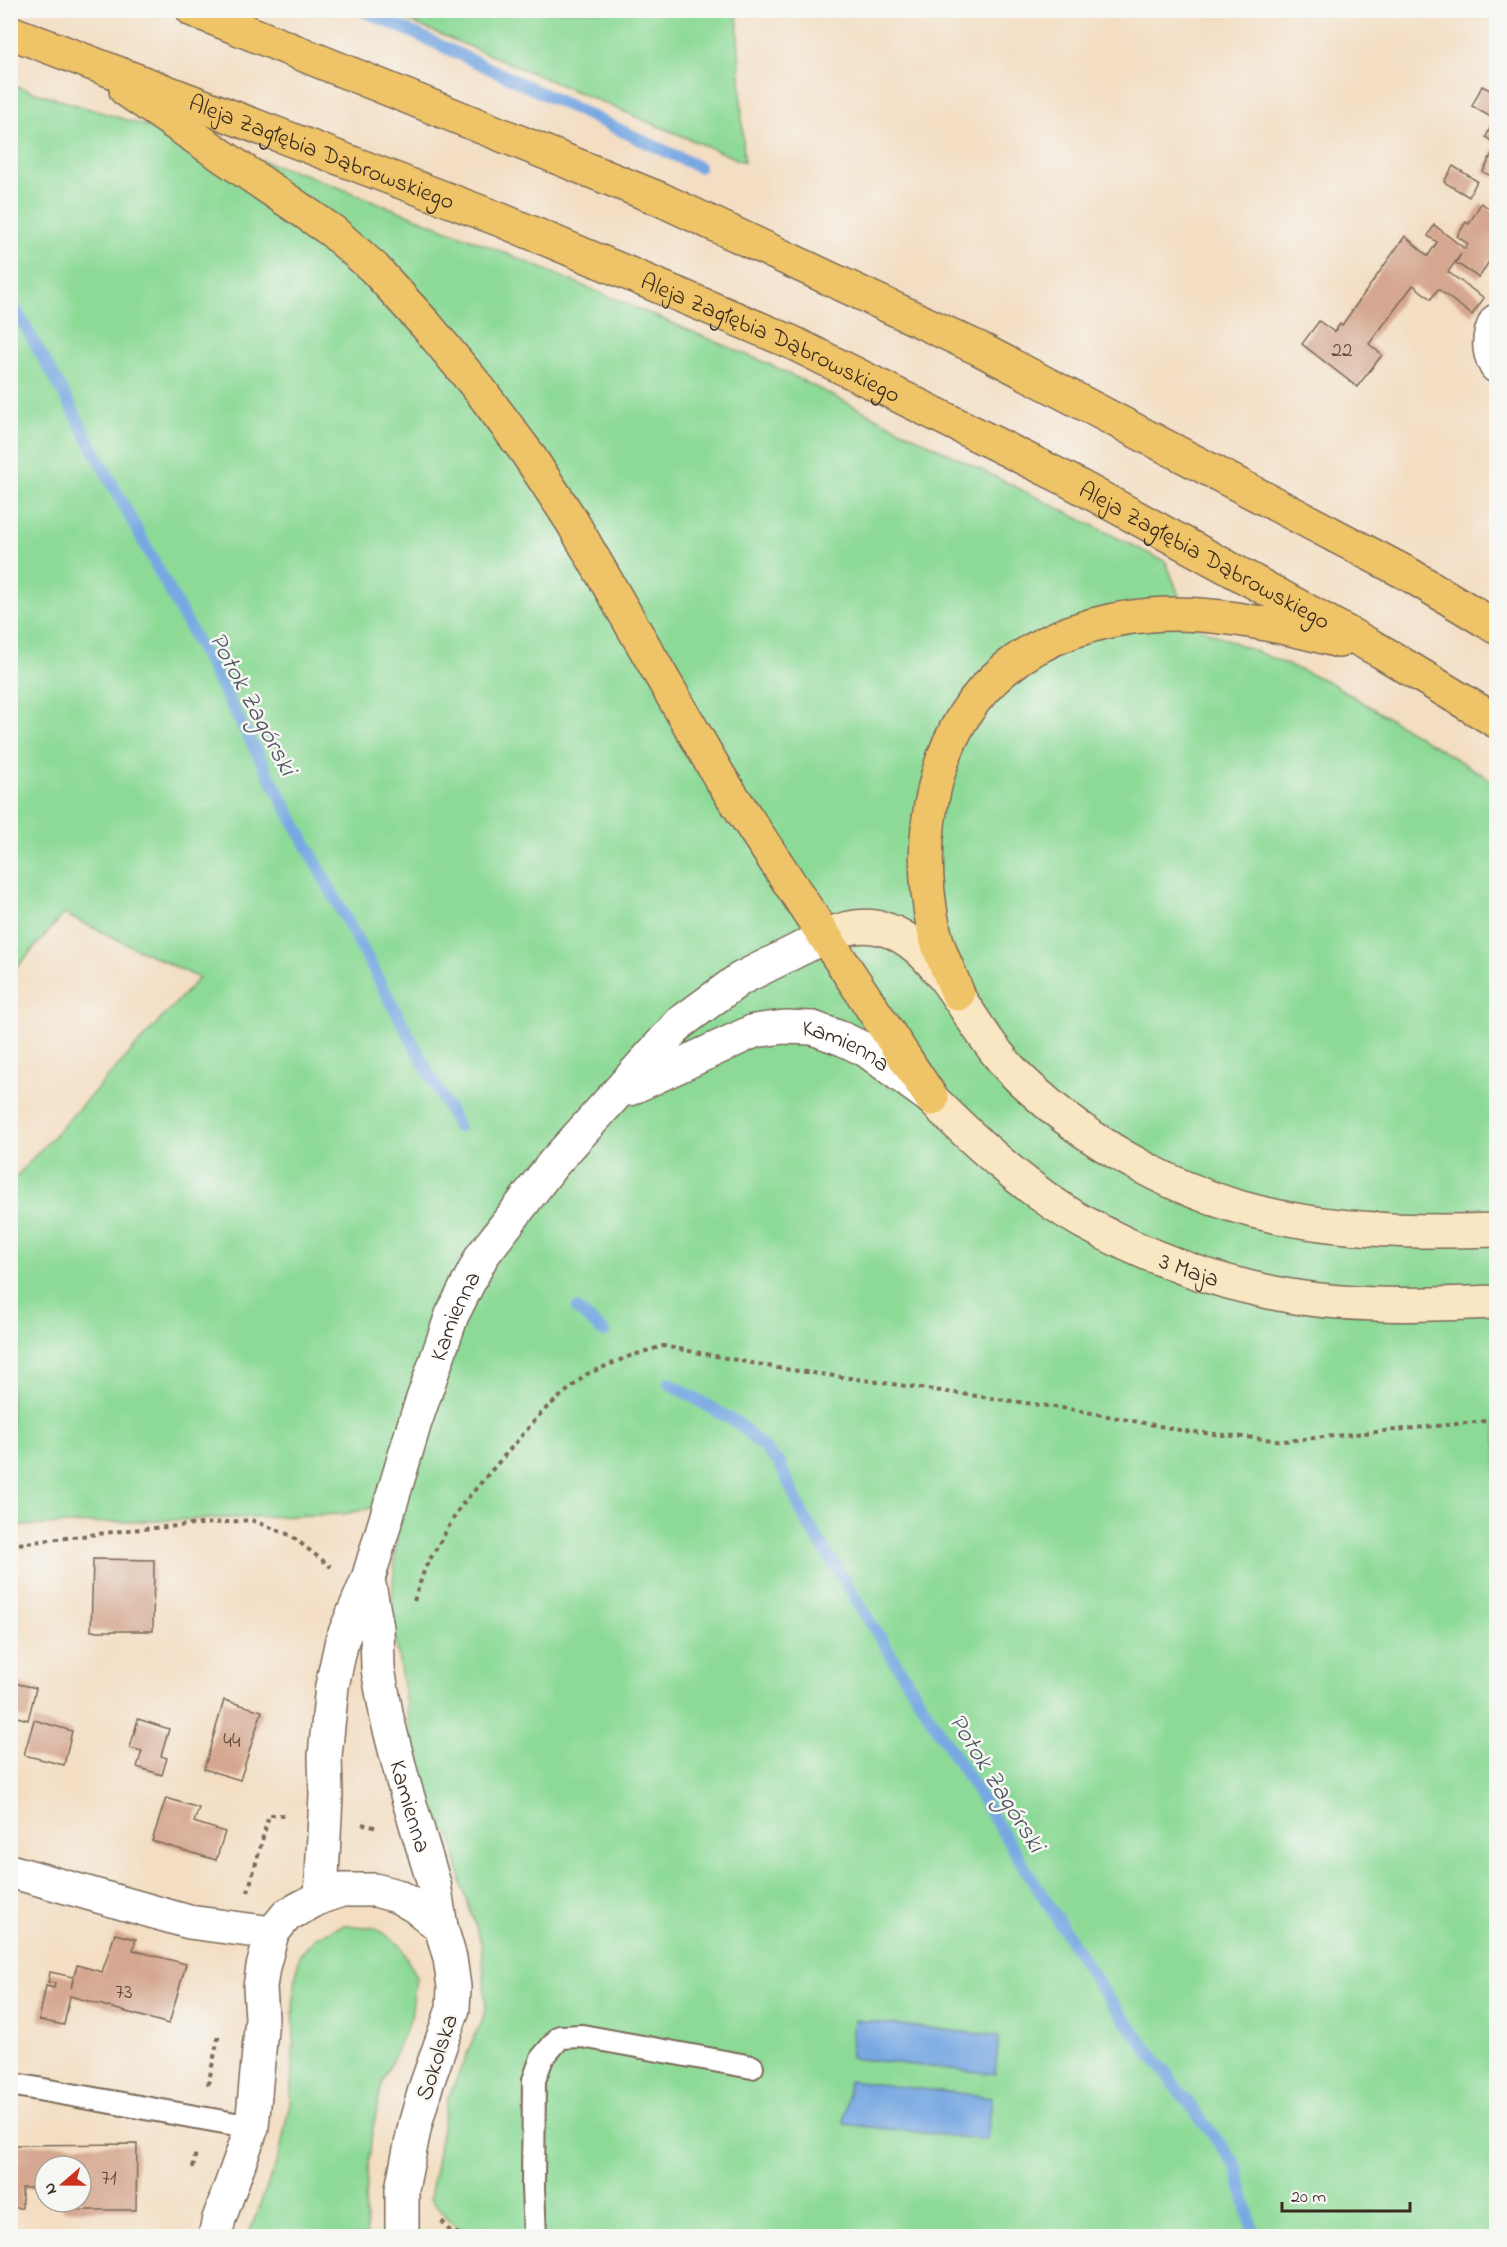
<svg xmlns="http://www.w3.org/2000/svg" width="1507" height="2247" viewBox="0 0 1507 2247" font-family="'Indie Flower',sans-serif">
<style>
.green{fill:#8dda97;stroke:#64825a;stroke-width:1.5}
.water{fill:#78a8e2;stroke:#5a6980;stroke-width:1.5}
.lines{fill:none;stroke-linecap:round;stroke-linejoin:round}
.stream{stroke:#78a8e2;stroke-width:12}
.building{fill:#d5a790}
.service-casing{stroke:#7b6958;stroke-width:26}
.minor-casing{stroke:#7b6958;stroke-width:36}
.tertiary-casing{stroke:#7b6958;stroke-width:36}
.secondary-casing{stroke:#7b6958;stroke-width:36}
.primary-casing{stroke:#7b6958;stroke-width:36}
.path{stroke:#7b6958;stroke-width:4;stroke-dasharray:4.5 4.5;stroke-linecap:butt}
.service{stroke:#fff;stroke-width:22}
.minor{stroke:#fff;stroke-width:33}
.tertiary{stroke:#fff;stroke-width:33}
.secondary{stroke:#f9e7c3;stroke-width:33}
.primary{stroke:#efc469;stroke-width:33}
.labels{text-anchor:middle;stroke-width:5;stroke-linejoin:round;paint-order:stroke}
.number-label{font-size:21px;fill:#62493a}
.street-label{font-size:24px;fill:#3b2a1e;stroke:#f6f6f2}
.water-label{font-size:26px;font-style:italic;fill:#505663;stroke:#f6f6f2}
</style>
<rect width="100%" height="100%" fill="#f6f6f2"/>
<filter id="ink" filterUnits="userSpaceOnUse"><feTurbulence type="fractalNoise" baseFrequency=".0167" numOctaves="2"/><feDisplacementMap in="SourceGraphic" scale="12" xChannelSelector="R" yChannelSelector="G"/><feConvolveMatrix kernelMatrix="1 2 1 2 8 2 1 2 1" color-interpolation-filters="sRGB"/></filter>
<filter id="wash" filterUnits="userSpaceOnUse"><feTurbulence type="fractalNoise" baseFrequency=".008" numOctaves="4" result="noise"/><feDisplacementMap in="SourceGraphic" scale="24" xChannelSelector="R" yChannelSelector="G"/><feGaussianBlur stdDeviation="1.35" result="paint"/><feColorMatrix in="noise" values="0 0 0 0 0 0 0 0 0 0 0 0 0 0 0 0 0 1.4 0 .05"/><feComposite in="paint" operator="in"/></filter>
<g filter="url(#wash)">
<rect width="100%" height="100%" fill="#f3dec3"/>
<g class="green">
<polygon points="385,11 737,11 744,162"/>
<polygon points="11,85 304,174 491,247 771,365 1166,562 1190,624 1329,682 1496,783 1496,2236 465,2236 430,2199 446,2103 486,2010 482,1946 462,1885 450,1832 439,1832 413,1747 391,1612 399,1502 344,1514 11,1526 11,1182 199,978 64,914 11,974"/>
<polygon points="344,1925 376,1928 400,1945 416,1977 411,2017 382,2083 372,2132 365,2200 367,2236 248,2236 280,2152 290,2102 294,2039 293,1998 299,1956 316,1937"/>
</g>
<g class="water">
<polygon points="854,2020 999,2036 995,2074 850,2058"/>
<polygon points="849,2081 992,2097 987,2140 844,2124"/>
</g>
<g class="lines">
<g class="stream">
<polyline points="361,10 416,34 699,167"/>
<polyline points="10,300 65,396 458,1127"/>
<polyline points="577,1309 604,1332"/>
<polyline points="669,1383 739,1424 780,1464 804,1517 1102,1990 1236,2165 1252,2229 1251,2236"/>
</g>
</g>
<g id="blocks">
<g class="building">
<polygon points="1482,86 1496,93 1496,178 1483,172 1496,145 1486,137 1494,119 1472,106"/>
<polygon points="1453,166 1477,181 1469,197 1444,182"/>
<polygon points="1481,203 1496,213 1496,250 1479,278 1456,263 1461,254 1448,272 1484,298 1472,315 1438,289 1431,299 1413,285 1369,344 1382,355 1357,387 1302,344 1319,321 1334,332 1340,324 1342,325 1405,236 1428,256 1437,242 1428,236 1434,225 1465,249 1468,244 1457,236 1466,222 1469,224"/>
<polygon points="93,1559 154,1560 153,1631 91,1631"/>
<polygon points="10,1682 36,1688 28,1720 10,1715"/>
<polygon points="224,1700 262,1711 240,1780 204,1769"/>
<polygon points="138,1719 169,1729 161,1756 167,1758 162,1775 137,1767 142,1751 130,1748"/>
<polygon points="34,1720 72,1731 64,1765 24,1755"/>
<polygon points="166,1798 199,1808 194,1822 225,1832 216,1860 152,1841"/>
<polygon points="115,1934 136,1939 133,1950 186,1964 169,2024 70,1996 64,2025 39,2020 46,1986 54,1988 55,1983 48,1982 50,1972 73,1977 71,1988 77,1965 102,1972"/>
<polygon points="137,2144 136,2210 63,2210 63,2202 81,2202 81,2166 45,2166 45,2188 22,2188 22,2208 10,2208 10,2145"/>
</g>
</g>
</g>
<g filter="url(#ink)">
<use href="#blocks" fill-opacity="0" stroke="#7b6958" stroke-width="1.5"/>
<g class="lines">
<defs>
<g id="service">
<polyline points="10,2084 252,2127"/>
<polyline points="535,2236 533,2187 534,2080 542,2058 560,2037 582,2036 752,2067"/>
</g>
<g id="minor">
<path d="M1496 321C1488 336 1487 350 1496 366"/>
<polyline points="10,1871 189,1922 272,1933"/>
</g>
<g id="tertiary">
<path id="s1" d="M629 1089 754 1031 784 1027 813 1028 843 1039 866 1050 931 1098"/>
<path id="s2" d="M368 1579 377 1628 378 1669 387 1718 403 1781 434 1884 441 1927"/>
<path id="s3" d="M321 1897 326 1795 325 1756 332 1686 342 1640 368 1579 415 1422 452 1315 482 1256 553 1164 680 1023 740 979 826 936"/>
<polyline points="215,2236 219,2219 252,2127 262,2018 260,1987 263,1967 272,1933 287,1915 321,1897 342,1890 375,1890 397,1896 416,1907 441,1927 450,1958 454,1987 453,2009 426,2086 415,2125 402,2189 402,2236"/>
</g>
<g id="secondary">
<path d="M826 936C915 894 953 999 997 1053 1008 1068 1024 1083 1038 1095 1097 1148 1180 1193 1257 1212 1334 1231 1417 1233 1496 1230"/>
<path id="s4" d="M932 1099C976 1143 1029 1192 1083 1222 1143 1255 1208 1280 1274 1293 1346 1308 1424 1305 1496 1302"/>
</g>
<g id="primary">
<polyline points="193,10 660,199 980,349 1410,575 1496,627"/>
<path id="s5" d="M10 32 501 220 791 342 1066 479 1382 652 1496 721"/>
<polyline points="126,90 332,231 374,268 426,325 480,390 527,453 571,520 719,776 932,1099"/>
<path d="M958 994C950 973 938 951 934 930 915 841 930 731 1004 670 1044 636 1099 619 1151 615 1209 610 1283 626 1339 641"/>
</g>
</defs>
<use href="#service" class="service-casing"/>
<use href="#minor" class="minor-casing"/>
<use href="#tertiary" class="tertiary-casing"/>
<use href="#secondary" class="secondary-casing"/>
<use href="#primary" class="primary-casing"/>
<g class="path">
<polyline points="10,1545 129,1530 251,1520 290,1535 331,1567"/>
<polyline points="414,1601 425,1568 460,1507 543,1411 587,1374 630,1356 663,1346 778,1368 1076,1410 1185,1431 1284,1441 1496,1420"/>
<polyline points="362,1824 378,1828"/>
<polyline points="248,1892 269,1815 286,1815"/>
<polyline points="208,2085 219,2034"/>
<polyline points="193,2168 196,2151"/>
<polyline points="442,2221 449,2230 465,2236"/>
</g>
<use href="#service" class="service"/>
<use href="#minor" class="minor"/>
<use href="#tertiary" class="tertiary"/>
<use href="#secondary" class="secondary"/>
<use href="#primary" class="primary"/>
</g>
</g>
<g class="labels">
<g class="number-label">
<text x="1342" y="356">22</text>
<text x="232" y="1747">44</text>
<text x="124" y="1998">73</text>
<text x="109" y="2184">71</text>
</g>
<g class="street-label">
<text dy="8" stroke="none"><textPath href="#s5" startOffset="334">Aleja Zagłębia Dąbrowskiego</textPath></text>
<text dy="8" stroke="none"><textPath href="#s5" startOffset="820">Aleja Zagłębia Dąbrowskiego</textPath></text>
<text dy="8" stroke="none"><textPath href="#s5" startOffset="1306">Aleja Zagłębia Dąbrowskiego</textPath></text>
<text dy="8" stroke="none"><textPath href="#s1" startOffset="234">Kamienna</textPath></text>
<text dy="8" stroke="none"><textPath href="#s4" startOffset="312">3 Maja</textPath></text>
<text dy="8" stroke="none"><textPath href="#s3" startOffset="602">Kamienna</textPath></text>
<text dy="8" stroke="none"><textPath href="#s2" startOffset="232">Kamienna</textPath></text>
<text transform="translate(436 2057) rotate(-72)" y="8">Sokolska</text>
</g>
<g class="water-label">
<text transform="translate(254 703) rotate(62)" y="9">Potok Zagórski</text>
<text transform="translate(998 1782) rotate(58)" y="9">Potok Zagórski</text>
</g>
</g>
<rect width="1507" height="2247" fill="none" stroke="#f6f6f2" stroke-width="36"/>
<g transform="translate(63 2184) rotate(250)"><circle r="28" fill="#f6f6f2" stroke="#aba49d" stroke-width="1.5"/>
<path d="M0-4.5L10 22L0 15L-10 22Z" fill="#c8321e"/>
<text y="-9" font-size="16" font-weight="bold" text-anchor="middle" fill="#3b2a1e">N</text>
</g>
<path d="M1282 2202v9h128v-9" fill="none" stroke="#3b2a1e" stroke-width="3"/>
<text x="1291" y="2202" font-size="18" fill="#3b2a1e" stroke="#f6f6f2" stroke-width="4.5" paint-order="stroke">20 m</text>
</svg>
